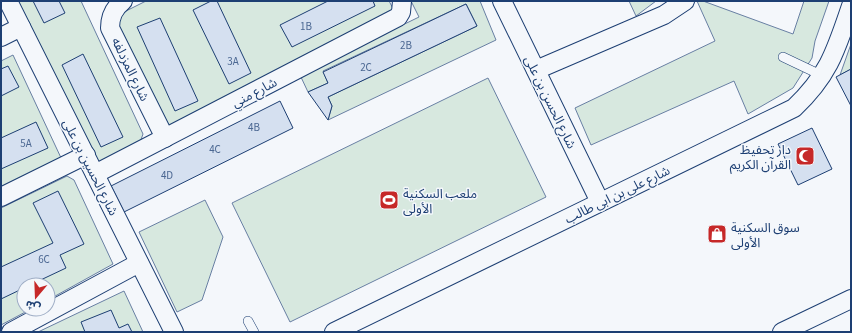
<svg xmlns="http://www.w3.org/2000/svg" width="852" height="333" viewBox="0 0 852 333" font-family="'Source Sans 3','Noto Sans Arabic',sans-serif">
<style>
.green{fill:#d7e8df;stroke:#687fa3}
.building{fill:#d5e0f0;stroke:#1d3f73}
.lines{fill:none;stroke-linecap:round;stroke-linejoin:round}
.lane-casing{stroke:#1d3f73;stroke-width:10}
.street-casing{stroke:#1d3f73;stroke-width:20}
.lane{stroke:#f4f7fb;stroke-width:9}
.street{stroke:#f4f7fb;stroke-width:18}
.labels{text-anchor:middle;stroke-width:3;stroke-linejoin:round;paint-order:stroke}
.number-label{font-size:11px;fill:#4b6792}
.street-label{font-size:13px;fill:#1d3f73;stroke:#f4f7fb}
.poi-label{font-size:13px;fill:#1d3f73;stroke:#f4f7fb;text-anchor:start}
</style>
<rect width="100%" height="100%" fill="#f4f7fb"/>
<g class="green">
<polygon points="10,1 81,1 143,134 139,145 99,164"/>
<polygon points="146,1 389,1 397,16 166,127 112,18"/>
<polygon points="411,1 480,1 496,40 328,120 332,106 328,97 477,26 466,4 323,71 328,83 308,92 300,75 419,17"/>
<polygon points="629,1 656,1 636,16"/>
<polygon points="697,1 703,1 793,34 804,1 829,1 815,41 812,58 793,88 748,114 734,81 591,145 575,108 715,41"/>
<polygon points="851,44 851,69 840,75"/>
<polygon points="13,55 62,160 1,189 1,61"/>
<polygon points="488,78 546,197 290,322 232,203"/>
<polygon points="67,176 74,180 113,264 48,300 48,285 24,285 24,309 31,309 1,325 1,208"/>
<polygon points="205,200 223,237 202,300 177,312 139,232"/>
<polygon points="124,291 143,332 38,332"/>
</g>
<g class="building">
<polygon points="33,1 59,1 65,13 44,23"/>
<polygon points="211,1 217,1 251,73 229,84 193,10"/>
<polygon points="328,1 373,1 375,6 292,47 280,25"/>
<polygon points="466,4 477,26 328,97 332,106 328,120 308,92 328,83 323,72"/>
<polygon points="160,18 198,101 175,111 137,27"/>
<polygon points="83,54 123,137 101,147 62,65"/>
<polygon points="8,66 19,87 1,96 1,69"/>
<polygon points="851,69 851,106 836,77"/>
<polygon points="280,101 293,128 124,212 111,186"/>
<polygon points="36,122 48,148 1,169 1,138"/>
<polygon points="812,128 832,169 798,185 778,144"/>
<polygon points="58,191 84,244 60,255 66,268 30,285 24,285 24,288 1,299 1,267 53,243 33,203"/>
<polygon points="111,310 119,328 128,324 132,332 85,332 81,322"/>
</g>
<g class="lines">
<defs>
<g id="lane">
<polyline points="783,57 823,76"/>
<polyline points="248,321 254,332"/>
</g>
<g id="street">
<polyline points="8,1 174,332"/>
<path d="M123 1C114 8 110 16 110 28L165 138"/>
<polyline points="502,1 600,202"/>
<polyline points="1,37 21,27"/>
<polyline points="536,70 664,15 685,1"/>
<polyline points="95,174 398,17 401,12 402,1"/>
<polyline points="1,197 86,155"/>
<polyline points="11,332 139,263"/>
<path d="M334 332 794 108C829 75 836 50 851 6"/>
<polyline points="782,332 851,299"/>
</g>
</defs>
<use href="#lane" class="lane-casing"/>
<use href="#street" class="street-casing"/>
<use href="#lane" class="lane"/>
<use href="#street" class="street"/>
</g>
<defs>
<symbol id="mosque-square" viewBox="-11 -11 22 22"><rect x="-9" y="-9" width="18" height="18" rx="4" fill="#c62828" stroke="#f4f7fb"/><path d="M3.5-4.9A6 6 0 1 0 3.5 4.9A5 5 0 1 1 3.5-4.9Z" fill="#fff"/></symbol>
<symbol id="stadium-square" viewBox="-11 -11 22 22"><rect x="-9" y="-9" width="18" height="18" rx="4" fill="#c62828" stroke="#f4f7fb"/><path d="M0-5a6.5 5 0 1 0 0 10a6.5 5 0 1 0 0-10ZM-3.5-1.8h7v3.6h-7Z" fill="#fff"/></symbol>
<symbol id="shop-square" viewBox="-11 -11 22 22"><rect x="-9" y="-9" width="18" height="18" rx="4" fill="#c62828" stroke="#f4f7fb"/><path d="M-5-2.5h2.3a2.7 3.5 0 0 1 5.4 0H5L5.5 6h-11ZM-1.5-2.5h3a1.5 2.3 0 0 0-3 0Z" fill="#fff"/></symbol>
</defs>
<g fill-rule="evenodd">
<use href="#mosque-square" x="794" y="145" width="22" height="22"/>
<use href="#stadium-square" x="378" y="189" width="22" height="22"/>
<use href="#shop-square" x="706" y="223" width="22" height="22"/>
</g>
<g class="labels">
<g class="number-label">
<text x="306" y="30">1B</text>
<text x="406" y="49">2B</text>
<text x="233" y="65">3A</text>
<text x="366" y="71">2C</text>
<text x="254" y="131">4B</text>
<text x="26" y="147">5A</text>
<text x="215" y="153">4C</text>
<text x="167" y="179">4D</text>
<text x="44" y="263">6C</text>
</g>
<g class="street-label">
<text transform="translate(131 69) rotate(64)" y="5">شارع المزدلفه</text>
<text transform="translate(254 92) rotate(-28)" y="5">شارع مني</text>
<text transform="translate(551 102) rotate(64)" y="5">شارع الحسن بن على</text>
<text transform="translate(91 167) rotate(63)" y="5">شارع الحسين بن على</text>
<text transform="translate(617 194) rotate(-26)" y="5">شارع على بن ابى طالب</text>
</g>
<g class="poi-label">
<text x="791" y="154" text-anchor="end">دار تحفيظ<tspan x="791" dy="15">القرآن الكريم</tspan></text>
<text x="403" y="198">ملعب السكنية<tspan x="403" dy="15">الأولى</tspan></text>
<text x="731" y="232">سوق السكنية<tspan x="731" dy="15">الأولى</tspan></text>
</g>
</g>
<rect width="852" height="333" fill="none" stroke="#1d3f73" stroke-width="4"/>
<g transform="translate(36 297) rotate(199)"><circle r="19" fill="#f4f7fb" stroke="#9eadc5"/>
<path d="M0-3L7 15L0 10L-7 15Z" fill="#c62828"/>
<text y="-6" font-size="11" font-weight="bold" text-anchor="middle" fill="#1d3f73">ش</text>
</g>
</svg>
